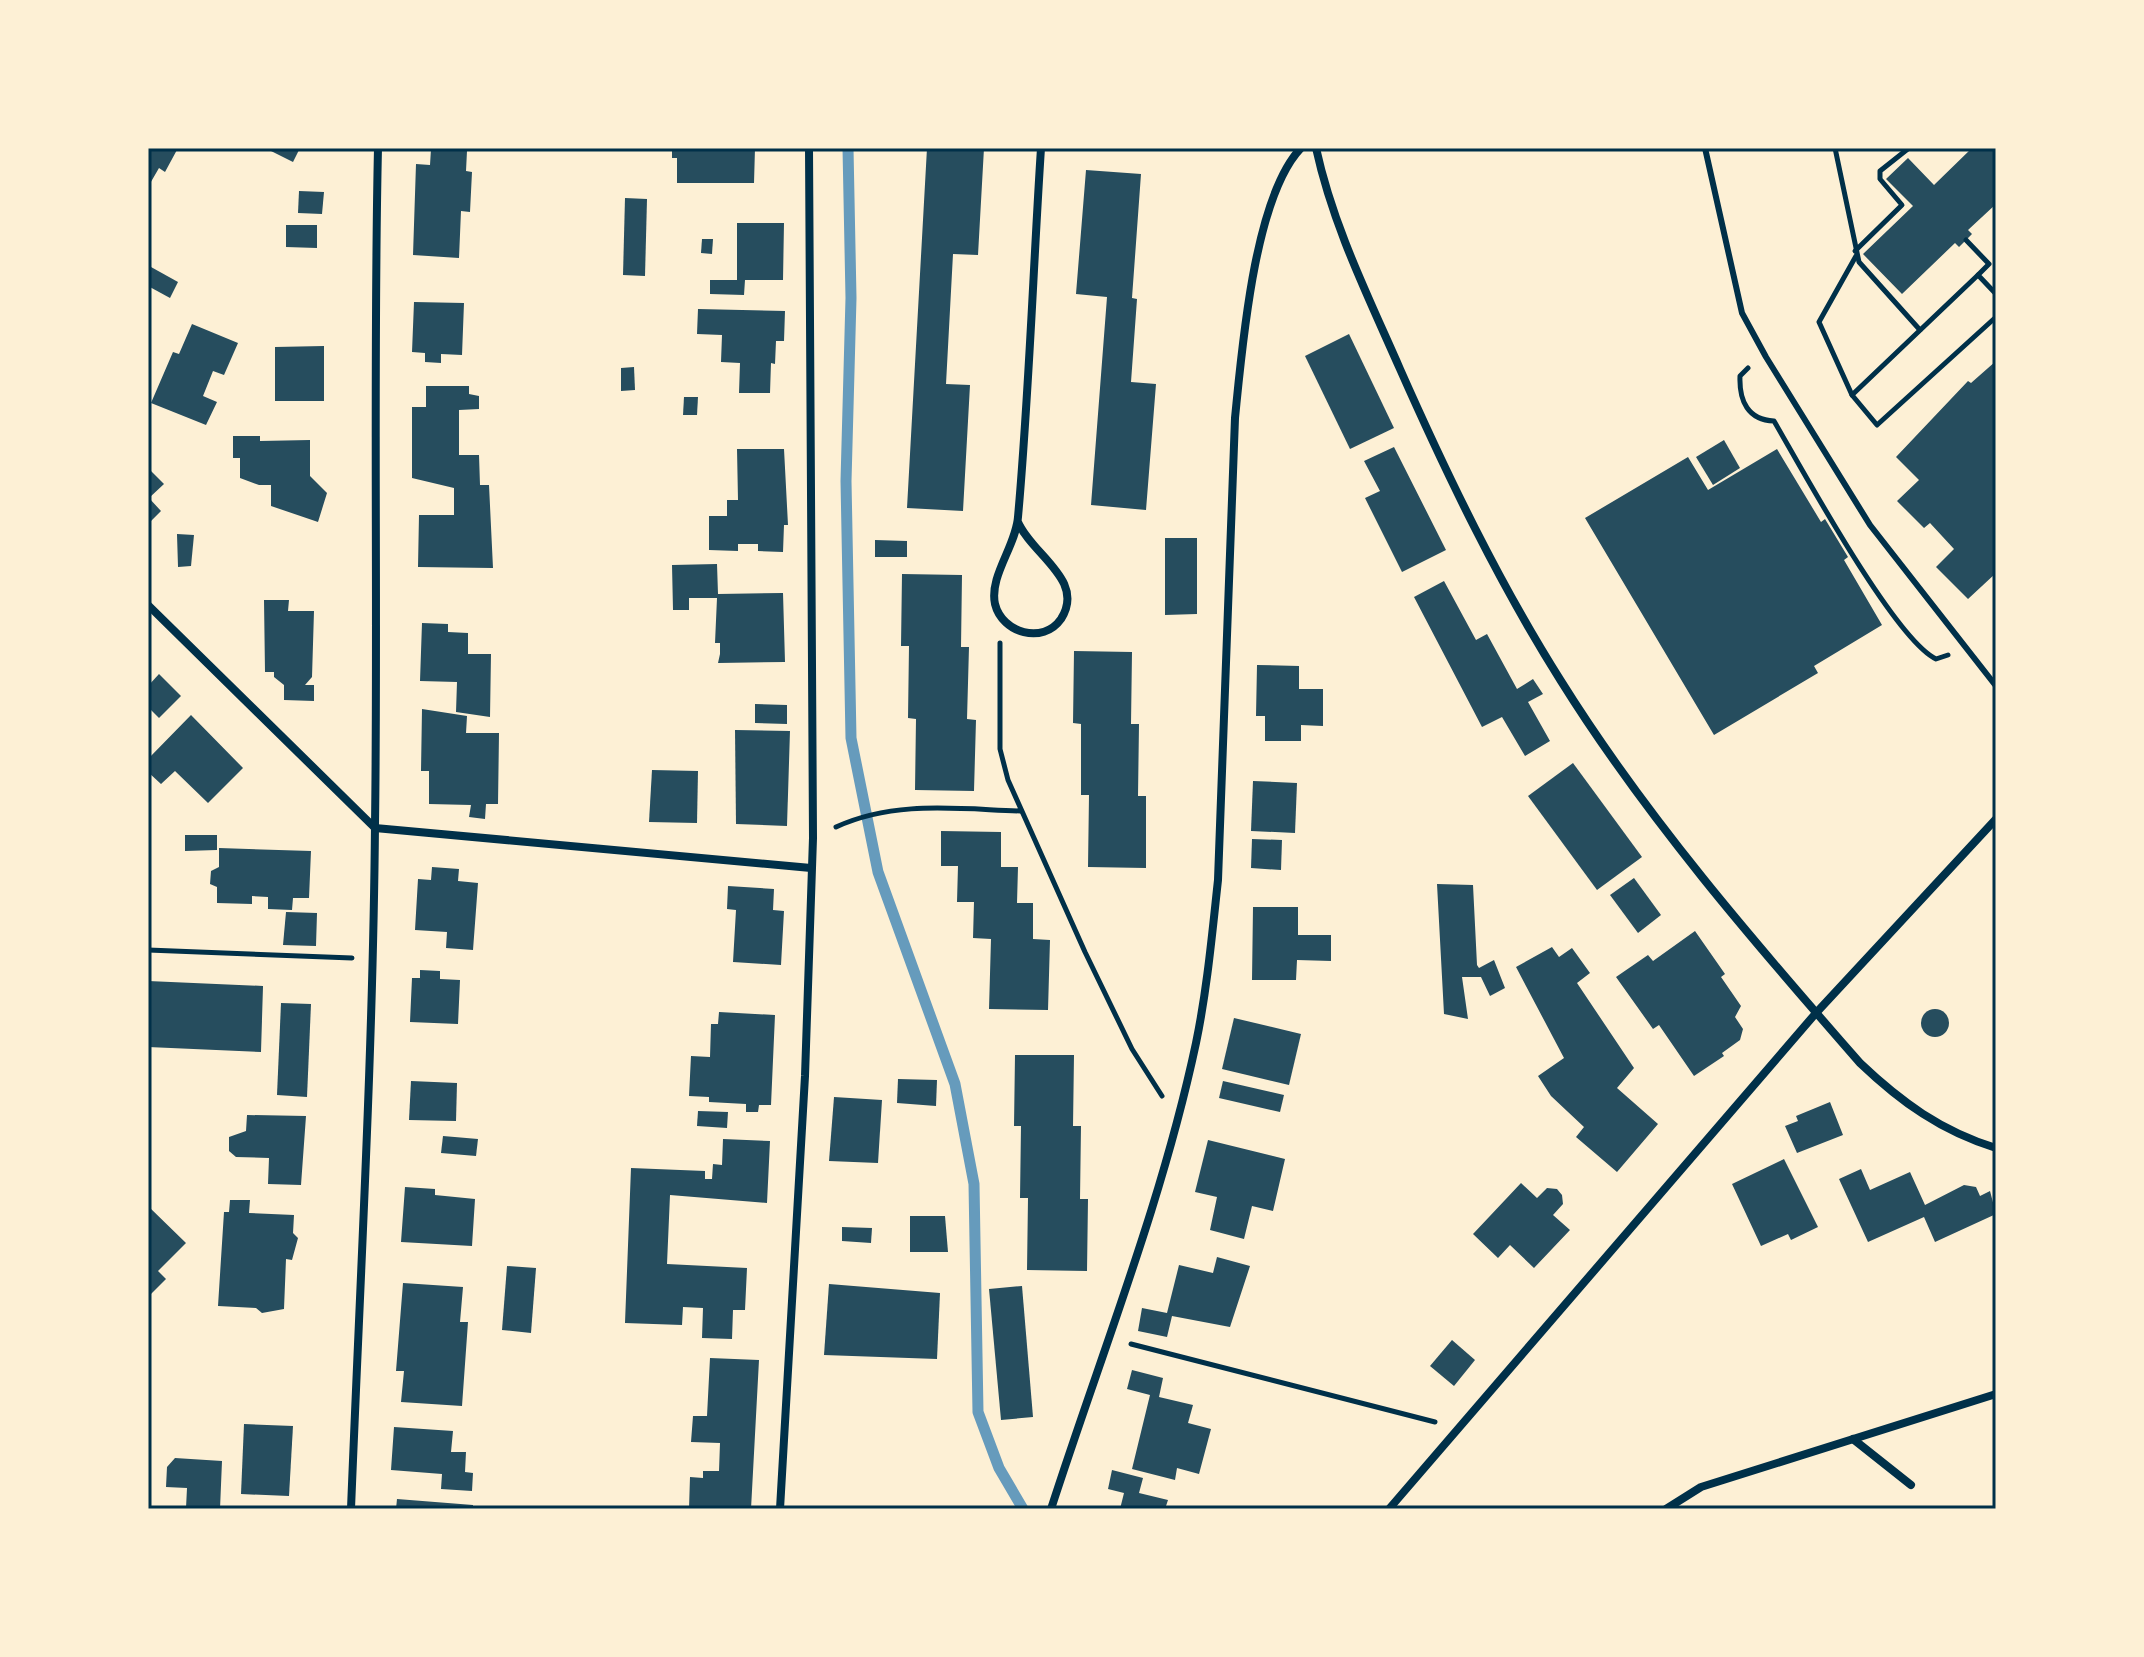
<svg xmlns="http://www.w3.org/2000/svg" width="2144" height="1657" viewBox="0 0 2144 1657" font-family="'Archivo Narrow',sans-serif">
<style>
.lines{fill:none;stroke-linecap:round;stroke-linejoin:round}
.stream{stroke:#669bbc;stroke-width:11}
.building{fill:#264d5e}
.path{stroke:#003049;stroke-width:5}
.service{stroke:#003049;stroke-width:6}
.minor{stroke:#003049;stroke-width:8}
.neatline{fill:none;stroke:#003049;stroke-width:3}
</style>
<rect width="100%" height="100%" fill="#fdf0d5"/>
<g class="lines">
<polyline class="stream" points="848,148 851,298 846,481 851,738 878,872 955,1084 974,1184 978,1412 999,1468 1023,1509"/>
</g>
<g class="building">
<polygon points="148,148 178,148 165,172 159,168 148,187"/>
<polygon points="265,148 300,148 293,162"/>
<polygon points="672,148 755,148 754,183 677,183 677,158 672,158"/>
<polygon points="927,148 984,148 978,255 953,254 946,384 970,385 963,511 907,508"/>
<polygon points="1972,148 1996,148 1996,204 1968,230 1972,234 1959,247 1955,243 1902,294 1863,254 1913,206 1886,179 1908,158 1934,185"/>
<polygon points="431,149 467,151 466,171 472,172 470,212 461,211 459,258 413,255 416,164 430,165"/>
<polygon points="1086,170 1141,174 1132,298 1137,299 1131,382 1156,384 1146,510 1091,505 1107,297 1076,294"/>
<polygon points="299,191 324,192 322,214 298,213"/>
<polygon points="625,198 647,199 645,276 623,275"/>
<polygon points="737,223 784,223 783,280 745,280 744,295 710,294 710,280 737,280"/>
<polygon points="286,225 317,225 317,248 286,247"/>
<polygon points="702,239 713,239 712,254 701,253"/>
<polygon points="151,267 178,282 170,298 148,286"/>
<polygon points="414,302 464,303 462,355 441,354 441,363 425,362 425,353 412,352"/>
<polygon points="698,309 785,311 784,341 776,341 775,364 771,363 770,393 739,393 740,363 721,362 722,335 697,334"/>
<polygon points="192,324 238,343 224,375 213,371 203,396 217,402 206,425 151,403 173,352 179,354"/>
<polygon points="1349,334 1394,428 1350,449 1305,356"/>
<polygon points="324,346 324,401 275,401 275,347"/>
<polygon points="1996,361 1996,573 1968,599 1936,567 1954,549 1930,523 1924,528 1897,501 1919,480 1896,457 1968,381 1971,383"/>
<polygon points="634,367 635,390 621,391 621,368"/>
<polygon points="426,386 469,386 469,394 479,396 479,409 459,410 459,455 479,455 480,485 489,485 493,568 418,567 419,515 454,515 454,488 412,478 412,407 426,407"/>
<polygon points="684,397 698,397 697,415 683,415"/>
<polygon points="233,436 260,436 260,441 310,440 310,476 327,493 318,522 271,506 271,485 259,485 240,478 240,458 233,458"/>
<polygon points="1724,440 1740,468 1713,485 1696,457"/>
<polygon points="1394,447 1446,550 1402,572 1365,498 1380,491 1364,461"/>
<polygon points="737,449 784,449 788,525 784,525 783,552 758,551 758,544 738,544 738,551 709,550 709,516 727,516 727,500 738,500"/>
<polygon points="1777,449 1821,522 1825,519 1848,557 1844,560 1882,625 1814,666 1818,673 1714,735 1585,518 1688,457 1708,490"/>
<polygon points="148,468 164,484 149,498 161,511 148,524"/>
<polygon points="177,534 194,535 191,566 178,567"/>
<polygon points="1165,538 1197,538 1197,614 1165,615"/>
<polygon points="875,540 907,541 907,557 875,557"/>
<polygon points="717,564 718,594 783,593 785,662 718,663 720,654 720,643 715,643 717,598 689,598 689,610 673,610 672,565"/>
<polygon points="902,574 962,575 961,647 969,647 967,719 976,720 974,791 915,790 916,719 908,718 909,646 901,646"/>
<polygon points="1444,581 1476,640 1487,634 1517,689 1533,679 1543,694 1528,702 1550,741 1525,756 1502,717 1482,727 1414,597"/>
<polygon points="264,600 289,600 288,611 314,611 312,677 305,685 314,685 314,701 284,700 284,685 274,677 274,672 265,672"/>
<polygon points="422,623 448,624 448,632 468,633 468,654 491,654 490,717 456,712 457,682 420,681"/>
<polygon points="1074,651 1132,652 1131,724 1139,724 1138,796 1146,796 1146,868 1088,867 1089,795 1081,795 1081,724 1073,723"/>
<polygon points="1257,665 1299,666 1299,689 1323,689 1323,726 1301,725 1301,741 1265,741 1265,716 1256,716"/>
<polygon points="159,674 181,696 159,718 148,707 148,686"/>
<polygon points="755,704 787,705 787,724 755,723"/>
<polygon points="422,709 467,716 466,733 499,733 498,804 486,804 485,819 469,817 471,805 429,804 429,771 421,771"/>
<polygon points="191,715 243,768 208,803 175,771 161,784 148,772 148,759"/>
<polygon points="735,730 790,731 787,826 736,824"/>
<polygon points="1573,763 1642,857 1597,890 1528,796"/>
<polygon points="652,770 698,771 697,823 649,822"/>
<polygon points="1253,781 1297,783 1295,833 1251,831"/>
<polygon points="941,831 1001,832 1001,867 1018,867 1017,903 1033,903 1033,939 1050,940 1048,1010 989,1009 991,939 973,938 974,902 957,902 958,866 941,866"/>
<polygon points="185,835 217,835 217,850 185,851"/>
<polygon points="1252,839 1282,840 1281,870 1251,868"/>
<polygon points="219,848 311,851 309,898 293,898 292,910 268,909 268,897 252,896 252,904 217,903 217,887 210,884 211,871 219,867"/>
<polygon points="432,867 459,869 458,881 478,883 473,950 446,948 447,932 415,930 418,879 431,880"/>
<polygon points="1634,878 1661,915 1638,933 1610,895"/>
<polygon points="1437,884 1473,885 1477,965 1479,968 1494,960 1505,988 1490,996 1481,977 1462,977 1468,1019 1444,1014"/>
<polygon points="728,886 774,889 773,910 784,911 781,965 733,962 736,910 727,909"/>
<polygon points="1253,907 1298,907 1298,935 1331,935 1331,961 1297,960 1296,980 1252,980"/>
<polygon points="286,912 317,913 316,946 283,945"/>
<polygon points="1695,931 1725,974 1721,977 1741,1006 1735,1017 1743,1029 1740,1040 1722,1053 1724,1056 1694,1076 1659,1025 1653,1029 1616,977 1648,955 1653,961"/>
<polygon points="1552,947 1559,957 1572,948 1590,973 1577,983 1634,1068 1617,1088 1658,1124 1617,1172 1576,1137 1584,1127 1551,1096 1538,1076 1564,1058 1516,967"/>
<polygon points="420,970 440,971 440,979 460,980 458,1024 410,1022 412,978 420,978"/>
<polygon points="148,981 263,986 261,1052 148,1047"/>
<polygon points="281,1003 311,1004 307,1097 277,1095"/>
<circle cx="1935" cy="1023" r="14"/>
<polygon points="719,1012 775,1015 771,1105 759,1105 758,1112 746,1112 746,1104 709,1102 709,1097 689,1096 691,1056 710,1057 711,1024 718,1024"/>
<polygon points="1234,1018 1301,1034 1289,1085 1222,1069"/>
<polygon points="1015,1055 1074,1055 1073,1126 1081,1126 1080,1199 1088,1199 1087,1271 1027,1270 1028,1198 1020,1198 1021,1126 1014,1126"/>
<polygon points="898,1079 937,1080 936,1106 897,1103"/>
<polygon points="411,1081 457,1083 456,1121 409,1120"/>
<polygon points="1223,1081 1284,1095 1280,1112 1219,1098"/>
<polygon points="834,1097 882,1100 878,1163 829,1161"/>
<polygon points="1830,1102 1843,1135 1797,1153 1785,1126 1798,1121 1796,1116"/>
<polygon points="698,1111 728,1112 727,1128 697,1126"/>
<polygon points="247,1115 306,1116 301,1185 268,1184 269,1158 236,1157 229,1151 229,1137 246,1131"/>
<polygon points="443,1136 478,1139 476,1156 441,1153"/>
<polygon points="723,1139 770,1141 767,1203 670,1195 667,1264 747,1268 745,1310 733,1310 732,1339 702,1338 703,1308 683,1307 682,1325 625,1323 631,1168 705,1171 705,1179 712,1179 713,1164 722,1165"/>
<polygon points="1208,1140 1285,1159 1273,1211 1252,1206 1244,1239 1210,1230 1217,1197 1195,1192"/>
<polygon points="1784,1159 1818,1227 1791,1240 1788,1234 1761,1246 1732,1184"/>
<polygon points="1861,1169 1870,1190 1910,1172 1925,1205 1964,1185 1976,1187 1980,1196 1990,1191 1996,1214 1935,1242 1924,1217 1868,1242 1839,1179"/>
<polygon points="1521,1183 1537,1198 1547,1188 1557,1189 1562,1195 1563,1204 1553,1215 1570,1230 1534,1268 1510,1245 1498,1258 1473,1234"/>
<polygon points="405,1187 435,1189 435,1195 475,1199 472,1246 401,1242"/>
<polygon points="230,1200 250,1200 249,1213 294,1215 293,1233 298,1238 292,1260 286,1259 284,1309 262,1313 256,1308 218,1306 224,1212 229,1212"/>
<polygon points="148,1206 186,1243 158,1271 166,1279 148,1297"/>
<polygon points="910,1216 945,1216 948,1252 910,1252"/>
<polygon points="842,1227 872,1228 871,1243 842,1241"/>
<polygon points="1217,1257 1250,1266 1230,1327 1172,1316 1167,1337 1138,1331 1142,1308 1167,1313 1179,1265 1213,1273"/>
<polygon points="507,1266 536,1268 531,1333 502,1330"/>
<polygon points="403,1283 463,1287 460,1322 468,1322 462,1406 401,1402 404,1371 396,1371"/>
<polygon points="829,1284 940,1293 937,1359 824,1355"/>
<polygon points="1022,1286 1033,1417 1001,1420 989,1289"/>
<polygon points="1452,1340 1475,1360 1454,1386 1430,1366"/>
<polygon points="710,1358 759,1360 751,1509 689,1509 690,1477 703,1478 703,1471 719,1471 720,1443 691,1442 693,1416 707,1416"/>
<polygon points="1132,1370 1163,1378 1159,1397 1193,1405 1188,1423 1211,1429 1199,1474 1177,1468 1175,1480 1132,1469 1150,1395 1127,1389"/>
<polygon points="244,1424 293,1426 289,1496 241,1494"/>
<polygon points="394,1427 453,1431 451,1452 466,1452 465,1472 473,1473 472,1491 441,1489 442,1474 391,1470"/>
<polygon points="175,1458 222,1461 220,1509 186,1508 187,1488 166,1487 167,1467"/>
<polygon points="1112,1470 1143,1478 1139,1493 1168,1500 1165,1509 1120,1509 1124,1493 1108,1489"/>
<polygon points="397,1499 473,1505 473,1509 396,1509"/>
</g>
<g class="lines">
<g class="path">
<polyline points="1835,148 1859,262 1920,330"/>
<polyline points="1966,240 1989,264 1978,275 1996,294"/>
<polyline points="1855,251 1902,205 1880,179 1880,171 1909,148"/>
<polyline points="1978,275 1852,395 1877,425 1996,317"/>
<path d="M1748 368 1740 376C1739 401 1748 420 1774 421 1802 469 1894 639 1936 659L1948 655"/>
<polyline points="1852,395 1819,322 1856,256"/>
<polyline points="1000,643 1000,749 1008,780 1085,952 1132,1049 1162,1096"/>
<path d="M836 827C895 800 957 809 1021 811"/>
<polyline points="148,950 352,958"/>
<polyline points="1131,1344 1435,1422"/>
</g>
<polyline class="service" points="1705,148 1742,313 1766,357 1870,525 1996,686"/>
<g class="minor">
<path d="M1316 148C1333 226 1368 296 1400 369 1447 475 1499 583 1561 681 1646 817 1754 942 1860 1063 1901 1102 1941 1131 1996 1148"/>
<path d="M1018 522C1032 555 1086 580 1061 619 1043 645 1002 633 995 604 989 576 1016 546 1018 517 1029 395 1033 271 1041 148"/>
<polyline points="148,605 375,828 811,868"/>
<polyline points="1853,1439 1911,1485"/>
<path d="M351 1509C360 1281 373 1053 375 825 378 599 373 374 378 148"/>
<polyline points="780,1509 805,1076 813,838 809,148"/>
<path d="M1051 1509C1101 1354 1162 1203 1196 1043 1207 990 1212 935 1218 880L1235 418C1242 349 1254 197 1301 148"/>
<polyline points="1389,1509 1816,1013 1996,819"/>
<polyline points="1666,1509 1701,1487 1996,1394"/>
</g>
</g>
<rect width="2144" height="1657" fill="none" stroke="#fdf0d5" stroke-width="300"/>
<rect x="150" y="150" width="1844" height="1357" class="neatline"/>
</svg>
